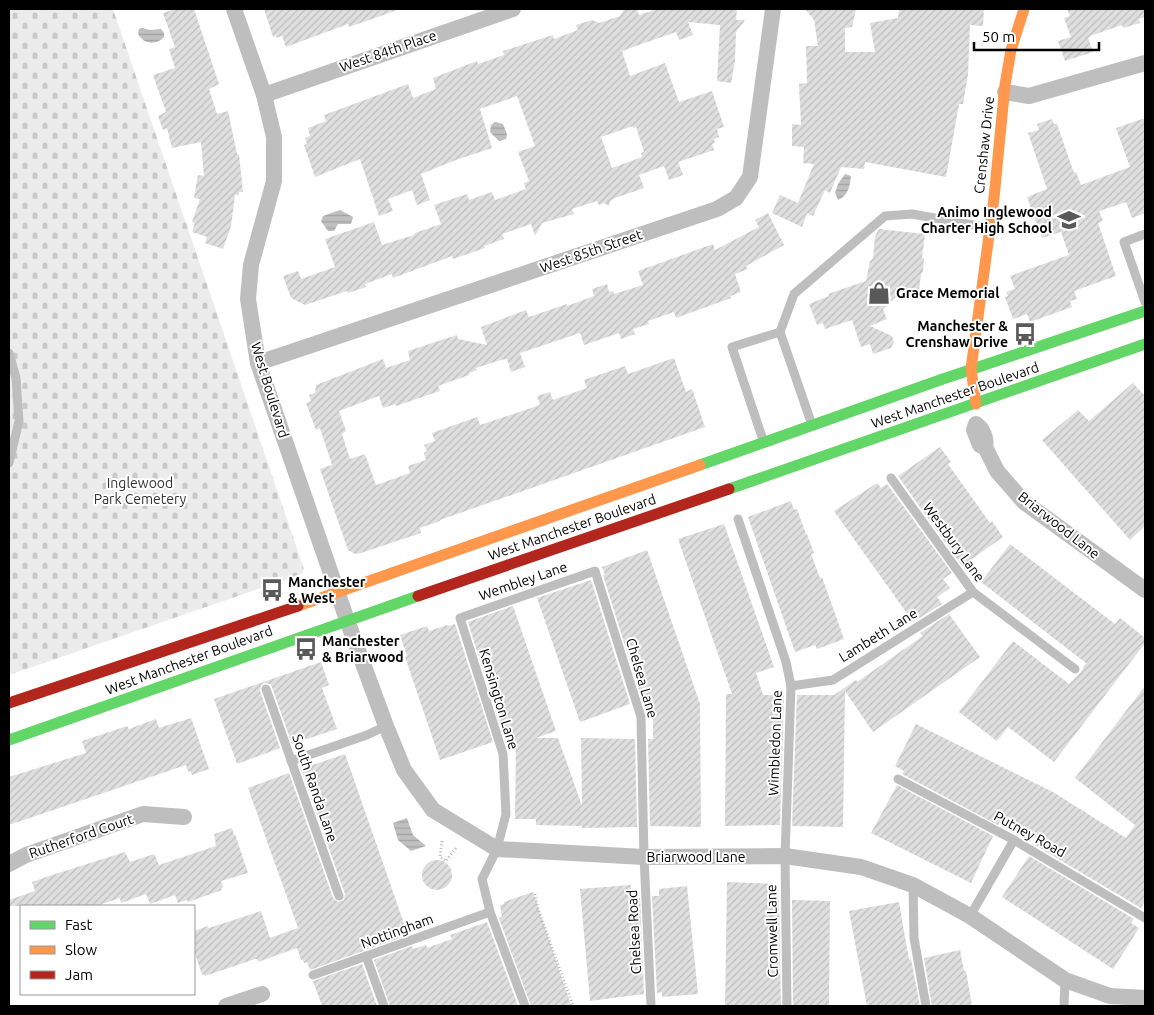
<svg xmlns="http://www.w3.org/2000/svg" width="1154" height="1015" viewBox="0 0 1154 1015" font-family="Ubuntu,sans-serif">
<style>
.cemetery{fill:url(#cemetery-stones)}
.water{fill:url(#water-rules)}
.building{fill:url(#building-hatch);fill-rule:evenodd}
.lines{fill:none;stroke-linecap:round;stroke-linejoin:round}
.path{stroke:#b9b9b9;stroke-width:3;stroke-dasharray:1 2.5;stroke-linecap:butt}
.lane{stroke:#bebebe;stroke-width:9}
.street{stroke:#bebebe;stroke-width:16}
.fast{stroke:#63d668;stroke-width:11}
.slow{stroke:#ff974d;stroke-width:11}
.jam{stroke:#b3261e;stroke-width:11}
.labels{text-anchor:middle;stroke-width:4;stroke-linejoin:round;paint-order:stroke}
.street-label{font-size:14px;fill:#000;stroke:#fff}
.poi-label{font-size:14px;font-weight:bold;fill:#000;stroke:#fff;text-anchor:start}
.park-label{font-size:14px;fill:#333;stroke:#fff}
</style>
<defs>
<pattern id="cemetery-stones" width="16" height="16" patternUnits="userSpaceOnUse" patternTransform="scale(1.25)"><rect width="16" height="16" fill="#ececec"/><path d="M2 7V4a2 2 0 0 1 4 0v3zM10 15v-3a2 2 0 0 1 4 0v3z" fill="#c9c9c9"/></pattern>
<pattern id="water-rules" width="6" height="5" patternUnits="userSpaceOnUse" patternTransform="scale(1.25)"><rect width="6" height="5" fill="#bfbfbf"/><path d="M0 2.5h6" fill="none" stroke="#a2a2a2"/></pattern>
<pattern id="building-hatch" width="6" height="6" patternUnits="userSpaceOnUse" patternTransform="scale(1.25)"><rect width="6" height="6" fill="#dfdfdf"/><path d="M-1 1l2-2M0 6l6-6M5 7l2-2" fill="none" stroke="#bebebe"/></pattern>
</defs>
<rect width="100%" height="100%" fill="#fff"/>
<polygon class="cemetery" points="9,9 113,9 304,569 302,574 9,675"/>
<g class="water">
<path d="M142 28 150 30 161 29 164 33V37C156 46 142 44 138 33L139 29Z"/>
<polygon points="495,122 503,124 507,134 506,139 499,141 490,132 491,125"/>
<path d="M845 174 851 176C850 186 848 196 838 200L835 193 838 184Z"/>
<polygon points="340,210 353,217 351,224 338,224 334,231 328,231 321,221 323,216"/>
<polygon points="407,818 413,835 426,846 411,851 398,840 393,823"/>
</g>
<g class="building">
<polygon points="175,9 194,9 219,84 209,89 217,114 228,111 237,154 239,154 243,192 239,192 239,195 235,195 231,226 223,249 205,243 207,237 192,232 195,223 192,222 200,199 194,198 198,175 204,176 201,142 172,148 167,128 163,130 158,116 166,112 153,75 175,68 169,49 175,47 163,13"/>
<polygon points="264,9 394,9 395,11 349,27 348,24 286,47 282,36 276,38 276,36 273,37"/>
<path d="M624 9H637L639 15 658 9H737L736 20H745L736 32 735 61 731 83 717 81 720 25 688 22 693 35 679 40 676 32 622 51 630 76 665 63 679 102 712 91 724 127 717 129 719 137 714 139 715 143 712 144 714 150 678 162 683 175 669 180 664 166 639 175 644 188 615 198 610 201 609 206 604 203 599 205 597 201 572 209 574 214 542 223 535 236 531 224 502 234 504 239 484 246 485 248 453 259 452 256 393 278 392 274 365 284 366 287 348 293 347 291 305 305 291 298 283 276 298 271 301 279 335 267 325 239 374 222 382 245 414 235 415 233 441 224 434 205 467 194 469 200 492 192 495 200 526 189 524 183 529 181 518 152 535 146 517 96 480 109 492 148 456 160 421 174 430 200 417 205 412 190 388 199 393 211 379 216 360 159 315 177 304 145 307 144 305 138 310 136 308 128 326 121 324 115 408 84 413 98 436 89 433 78 477 61 478 64 504 55 503 51 531 42 553 35 554 39 578 30 576 25 592 20 599 23 620 16ZM633 126V128L636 127 644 152 641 153 642 157 612 168 601 137Z"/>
<polygon points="805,9 856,9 852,27 845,28 845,52 875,52 870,23 898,18 899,9 984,9 983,26 970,25 968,74 963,104 959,104 946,177 865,162 864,169 841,167 830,193 825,190 813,216 807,213 802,227 772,213 780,195 798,203 814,164 803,163 804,147 792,146 792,124 801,125 799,84 807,83 806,46 818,46 814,20"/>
<polygon points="1067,9 1145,9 1145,17 1139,19 1140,23 1123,28 1122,25 1090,36 1090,37 1088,38 1093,52 1065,61 1058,41 1071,37 1064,18 1070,16"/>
<polygon points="1145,118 1145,213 1132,218 1126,202 1099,211 1103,221 1098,223 1116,276 1074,291 1077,299 1070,301 1072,307 1030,322 1027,314 1013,319 1005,297 1008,296 1006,292 1015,289 1010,276 1069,255 1061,232 1042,238 1027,197 1047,189 1028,133 1039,130 1037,124 1052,119 1054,124 1057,124 1074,173 1076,172 1081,185 1130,167 1116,128"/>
<polygon points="768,213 784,245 746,266 748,269 735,274 741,292 730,296 731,298 676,318 674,312 648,321 649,324 633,329 635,334 621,339 619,333 584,345 580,333 520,353 525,367 511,372 507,359 501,360 476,368 477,370 469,373 469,375 438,386 440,391 396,406 395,404 383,408 379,396 339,411 346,431 342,434 350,459 365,454 376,485 410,473 408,466 426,460 424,453 427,451 424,445 435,441 432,433 477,417 480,425 540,405 537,396 550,392 553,400 587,388 584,380 625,366 628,374 674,358 686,392 692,389 705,427 440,520 440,521 420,528 421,533 361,553 355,554 348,550 320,469 332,465 320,428 316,430 306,403 311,401 309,395 315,393 316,385 383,359 386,368 410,360 408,351 457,335 458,339 487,345 481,327 526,310 529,317 567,304 567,306 594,296 592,289 607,284 609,292 613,291 614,294 643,285 638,271 713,244 715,250 759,227 755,220"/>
<polygon points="879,229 925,234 922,258 924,258 923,272 921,274 918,299 897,296 883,309 887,319 870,326 892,336 894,342 891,348 873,354 870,344 861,347 852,320 825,329 823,323 817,325 809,304 829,296 828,294 866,281 870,261 873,258 875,236"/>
<polygon points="1133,383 1145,396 1145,526 1130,540 1042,440 1078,410 1089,421"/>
<polygon points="940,447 951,462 948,464 990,523 992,521 1003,537 962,566 898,476"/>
<polygon points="877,483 881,488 887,484 952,573 943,579 950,588 937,597 942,604 913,622 834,511"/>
<polygon points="791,501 794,510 797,509 806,534 807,534 814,553 811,554 820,578 822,577 844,639 817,649 815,645 795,652 748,517"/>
<polygon points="724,524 774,667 756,673 763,695 784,695 780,825 725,826 726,694 732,694 678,539"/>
<polygon points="1010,544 1115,624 1120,618 1145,638 1145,643 1054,762 1008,727 997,741 959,712 1013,641 1069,684 1080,673 1086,663 981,582"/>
<polygon points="647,550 700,704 701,827 650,826 648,739 653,739 653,715 647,699 642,700 603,575 605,575 602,567"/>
<polygon points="591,580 630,704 580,722 537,598"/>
<polygon points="513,606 556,731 536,738 558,738 582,806 581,738 635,739 637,827 582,828 582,826 536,825 536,819 515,819 516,743 510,745 507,737 504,738 468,622"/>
<polygon points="949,614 980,657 873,732 845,691 843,827 792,826 797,695 834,695 856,680 857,682 923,636 920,633"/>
<polygon points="455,624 493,742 440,760 405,657 407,656 400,635 427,626 429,631 447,625 448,626"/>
<polygon points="321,662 329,685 322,688 337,729 292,744 272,687 270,684 264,683 261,685 260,691 280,748 237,764 214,699"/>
<polygon points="1145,686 1145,901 1141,908 1035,845 1039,840 1021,829 1001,819 998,825 902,774 904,771 895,766 916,724 1053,792 1126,838 1135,825 1075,778"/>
<polygon points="191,718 209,769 192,775 190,771 188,772 186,765 9,825 9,777 86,753 82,741 127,726 129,729 156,719 159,728"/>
<polygon points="345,754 408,935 310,970 307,962 304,963 303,960 301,960 297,948 258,962 257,959 255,959 205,976 204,974 202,975 194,950 194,931 208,926 209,928 261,911 270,938 298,928 248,788 289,773 333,898 338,902 344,900 345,894 301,769"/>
<polygon points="897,785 993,836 971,883 871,833"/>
<polygon points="232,828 234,835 235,834 248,873 221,881 223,887 221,888 222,890 188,902 187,900 178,903 175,895 150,904 146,894 121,903 120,898 96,906 9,906 9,900 35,891 32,882 49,876 125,852 130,862 154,854 159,865 216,846 214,834"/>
<polygon points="1029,856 1134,919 1131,923 1139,928 1113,969 1002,897"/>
<circle cx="437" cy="875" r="15"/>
<polygon points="727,882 774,884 774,900 779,900 781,1006 725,1006"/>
<polygon points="631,885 632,898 640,898 644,994 590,1001 580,889"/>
<polygon points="687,886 698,994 662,997 662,992 657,993 652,896 659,896 659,889"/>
<polygon points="533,892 571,1006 531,1006 499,918 502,917 500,905 504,904 504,902"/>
<polygon points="792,900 830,901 829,1006 793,1006"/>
<polygon points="899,902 909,960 911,959 920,1006 867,1006 849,911"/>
<polygon points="487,922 518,1006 390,1006 374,960 412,946 413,949 426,945 427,948 452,939 450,935"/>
<polygon points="960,950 964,971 966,971 972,1006 932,1006 924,958"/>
<polygon points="362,964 377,1006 322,1006 313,981"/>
</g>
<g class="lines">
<g class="path">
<polyline points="442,841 440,857 446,861 456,848"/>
<polyline points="535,894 538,909 573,1006"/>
</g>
<g class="lane">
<polyline points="1145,234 1124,242 1145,302"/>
<polyline points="9,353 16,378 19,421 9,463"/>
<polyline points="811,422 780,332 794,294 885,216 912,214 990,228"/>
<polyline points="763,440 732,347 780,332"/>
<polyline points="891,478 973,592 1075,669"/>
<polyline points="738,519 786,662 791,686 785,856 787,1006"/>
<polyline points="791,686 833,680 973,592"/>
<polyline points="266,689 339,896"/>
<polyline points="291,761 367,735 386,726"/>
<polyline points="898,779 1014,840 1145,918"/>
<polyline points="913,885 914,938 926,1006"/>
<polyline points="970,916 1014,840"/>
<polyline points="366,956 384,1006"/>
<polyline points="313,975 490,912"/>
<polyline points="525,1006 490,912 482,879 497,849 506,814 503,754 460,618 595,571 641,717 644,857 651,1006"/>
<polyline points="1064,1006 1065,980"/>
</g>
<g class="street">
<polyline points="234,9 264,95 274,137 274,181 251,265 248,299 258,363 347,620 386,726 404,770 433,810 497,849 644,857 785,856 861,867 913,885 970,916 1065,980 1110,996 1145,998"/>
<polyline points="1005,92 1029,96 1145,63"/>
<polyline points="264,95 513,9"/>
<polyline points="258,363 717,209 736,198 750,177 773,9"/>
<path d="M985 447 980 445 974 430 976 424C983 429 987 439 985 447L997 471 1024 502 1145 590"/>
<polyline points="9,864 26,855 143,814 184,817"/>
<polyline points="226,1006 262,994"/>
</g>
<g class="fast">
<polyline points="700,465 940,380 1145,311"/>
<polyline points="729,489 1145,344"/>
<polyline points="9,740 418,596"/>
</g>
<g class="slow">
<polyline points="976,404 971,369 994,198 1005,85 1011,50 1024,9"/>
<polyline points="298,606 700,465"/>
</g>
<g class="jam">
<polyline points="418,596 729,489"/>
<polyline points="9,703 298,606"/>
</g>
</g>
<defs>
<symbol id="school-bare" viewBox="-9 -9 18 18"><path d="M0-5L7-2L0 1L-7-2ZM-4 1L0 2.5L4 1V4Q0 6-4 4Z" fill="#595959" stroke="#fff" stroke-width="2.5" paint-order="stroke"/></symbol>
<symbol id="shop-bare" viewBox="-9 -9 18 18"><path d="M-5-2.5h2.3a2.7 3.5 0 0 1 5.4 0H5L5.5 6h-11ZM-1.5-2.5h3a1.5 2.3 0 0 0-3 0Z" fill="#595959" stroke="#fff" stroke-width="2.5" paint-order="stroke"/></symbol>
<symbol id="bus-bare" viewBox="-9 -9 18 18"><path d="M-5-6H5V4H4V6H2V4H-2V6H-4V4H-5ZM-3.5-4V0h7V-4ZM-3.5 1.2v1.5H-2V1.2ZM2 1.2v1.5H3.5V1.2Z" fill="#595959" stroke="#fff" stroke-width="2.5" paint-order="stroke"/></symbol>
</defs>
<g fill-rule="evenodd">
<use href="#school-bare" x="1053" y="204" width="32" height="32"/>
<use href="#shop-bare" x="863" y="277" width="32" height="32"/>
<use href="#bus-bare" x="1009" y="318" width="32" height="32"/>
<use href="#bus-bare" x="256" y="574" width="32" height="32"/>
<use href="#bus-bare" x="290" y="633" width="32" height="32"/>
</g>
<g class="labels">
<g class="street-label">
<text transform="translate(388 51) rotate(-19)" y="5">West 84th Place</text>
<text transform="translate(984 145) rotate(-84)" y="5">Crenshaw Drive</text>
<text transform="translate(591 251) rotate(-19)" y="5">West 85th Street</text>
<text transform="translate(270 390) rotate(73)" y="5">West Boulevard</text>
<text transform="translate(955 395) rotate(-19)" y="5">West Manchester Boulevard</text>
<text transform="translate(1059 525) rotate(38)" y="5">Briarwood Lane</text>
<text transform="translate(572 527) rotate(-19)" y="5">West Manchester Boulevard</text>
<text transform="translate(954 542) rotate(54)" y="5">Westbury Lane</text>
<text transform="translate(523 581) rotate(-19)" y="5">Wembley Lane</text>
<text transform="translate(878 635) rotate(-32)" y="5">Lambeth Lane</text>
<text transform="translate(189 660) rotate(-20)" y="5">West Manchester Boulevard</text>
<text transform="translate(642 678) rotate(74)" y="5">Chelsea Lane</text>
<text transform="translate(499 699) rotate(73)" y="5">Kensington Lane</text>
<text transform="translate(775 743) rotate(-88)" y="5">Wimbledon Lane</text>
<text transform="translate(315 788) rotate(71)" y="5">South Randa Lane</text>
<text transform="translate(1030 834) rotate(29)" y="5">Putney Road</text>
<text transform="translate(81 836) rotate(-19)" y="5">Rutherford Court</text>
<text x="696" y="862">Briarwood Lane</text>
<text transform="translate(397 931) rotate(-20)" y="5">Nottingham</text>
<text transform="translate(772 931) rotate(-91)" y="5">Cromwell Lane</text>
<text transform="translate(634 932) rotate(-93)" y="5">Chelsea Road</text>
</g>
<g class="poi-label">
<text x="1052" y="217" text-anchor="end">Animo Inglewood<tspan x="1052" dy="16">Charter High School</tspan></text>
<text x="896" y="298">Grace Memorial</text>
<text x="1008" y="331" text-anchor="end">Manchester &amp;<tspan x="1008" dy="16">Crenshaw Drive</tspan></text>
<text x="288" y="587">Manchester<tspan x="288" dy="16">&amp; West</tspan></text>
<text x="322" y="646">Manchester<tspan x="322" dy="16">&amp; Briarwood</tspan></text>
</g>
<g class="park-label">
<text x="140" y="488">Inglewood<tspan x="140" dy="16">Park Cemetery</tspan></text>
</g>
</g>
<rect width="1154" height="1015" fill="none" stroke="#000000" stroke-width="20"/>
<rect x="20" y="905" width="175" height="90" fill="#ffffff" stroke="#999999"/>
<rect x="30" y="921" width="25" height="8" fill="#63d668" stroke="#999999"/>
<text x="65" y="930" font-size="15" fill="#000000">Fast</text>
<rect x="30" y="946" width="25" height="8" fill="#ff974d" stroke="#999999"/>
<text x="65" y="955" font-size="15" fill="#000000">Slow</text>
<rect x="30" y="971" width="25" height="8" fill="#b3261e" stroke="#999999"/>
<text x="65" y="980" font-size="15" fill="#000000">Jam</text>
<path d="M974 42v8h125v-8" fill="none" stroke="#000000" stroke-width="2.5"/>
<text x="982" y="42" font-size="15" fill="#000000" stroke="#ffffff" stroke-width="4" paint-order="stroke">50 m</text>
</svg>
